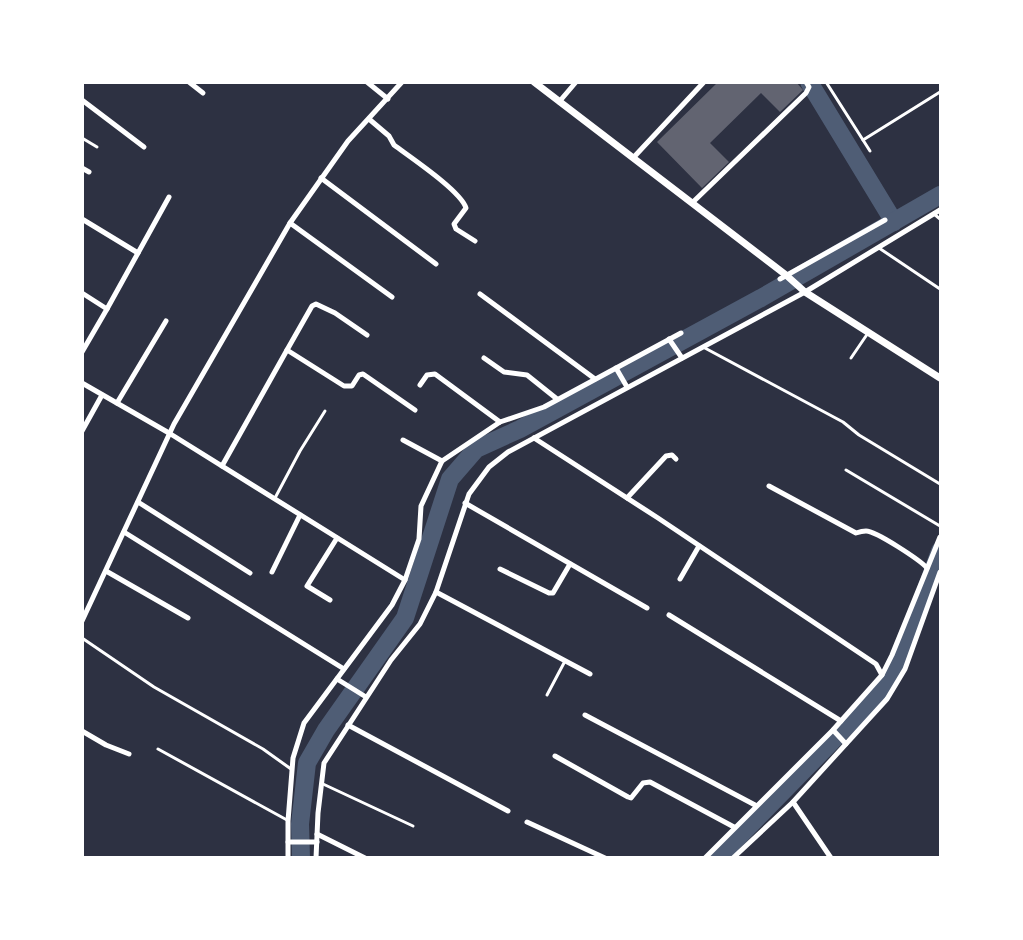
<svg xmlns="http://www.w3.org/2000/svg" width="1023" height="940" font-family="Bitter,serif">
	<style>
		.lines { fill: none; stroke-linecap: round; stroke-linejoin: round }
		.river { stroke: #4f5d75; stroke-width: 18 }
		.building { fill: #626471 }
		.service { stroke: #fff; stroke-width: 3 }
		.minor { stroke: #fff; stroke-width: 5 }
		.tertiary { stroke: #fff; stroke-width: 7 }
	</style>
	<rect width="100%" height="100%" fill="#2d3142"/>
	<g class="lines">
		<!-- river -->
		<g class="river">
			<path d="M809,82L894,222"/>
			<path d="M301,858L300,824L307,763L326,730L405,618L450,479L476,449L520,429L761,298L940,195"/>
			<path d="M718,858L882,690L902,656L940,551"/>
		</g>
	</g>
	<!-- building -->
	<path class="building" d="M718,82H796L803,90L780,112L761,93L710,143L729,162L702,188L657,142Z"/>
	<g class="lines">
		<!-- service -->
		<g class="service">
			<path d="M826,82L870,151"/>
			<path d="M82,138L97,147"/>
			<path d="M863,140L940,92"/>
			<path d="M934,214L940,219"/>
			<path d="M879,248L940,289"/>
			<path d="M703,347L843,422L859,435L940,484"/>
			<path d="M851,358L868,333"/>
			<path d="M846,470L940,526"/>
			<path d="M275,498L300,451L325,411"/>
			<path d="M82,638L154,687L263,749L291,769"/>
			<path d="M547,695L565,661"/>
			<path d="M158,749L287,820"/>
			<path d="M323,784L413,826"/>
		</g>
		<!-- minor -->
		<g class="minor">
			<path d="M189,82L203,93"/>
			<path d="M367,82L388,99"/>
			<path d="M82,100L144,147"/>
			<path d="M559,102L576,82"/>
			<path d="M369,119L389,136L394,145C410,157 461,191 466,208L454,224L456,229L475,241"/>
			<path d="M633,158L704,82"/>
			<path d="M82,168L89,172"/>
			<path d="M321,178L436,264"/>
			<path d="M692,203L806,93L809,87L806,82"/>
			<path d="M82,219L138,253"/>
			<path d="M290,223L392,297"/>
			<path d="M780,279L885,220"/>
			<path d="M82,293L107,309L169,197"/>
			<path d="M480,294L595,379"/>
			<path d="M669,339L682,358"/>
			<path d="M287,350L312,306L316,304L335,313L367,335"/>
			<path d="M82,352L107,309"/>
			<path d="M484,358L504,372L527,375L557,399"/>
			<path d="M616,368L627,387"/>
			<path d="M82,383L169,433L405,580"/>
			<path d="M420,385L427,375L435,374L500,422"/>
			<path d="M117,403L166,321"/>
			<path d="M82,431L102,395"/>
			<path d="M534,438L658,518L876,664L882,675L833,730L705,858"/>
			<path d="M403,440L442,461"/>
			<path d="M222,466L287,350L344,386H352L359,375L363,374L415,410"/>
			<path d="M769,486L856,533C859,532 862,531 866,531C876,531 920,560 927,568"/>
			<path d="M627,498L666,456L672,455L676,459"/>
			<path d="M138,502L250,573"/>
			<path d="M465,503L647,608"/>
			<path d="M124,532L344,669"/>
			<path d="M500,569L549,593H553L570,564"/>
			<path d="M106,571L188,618"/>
			<path d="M272,572L300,515"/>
			<path d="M680,579L699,546"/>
			<path d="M436,592L590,674"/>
			<path d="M330,600L307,586L337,538"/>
			<path d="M669,615L841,721"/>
			<path d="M82,621L174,424L290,223L348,141L402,82"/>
			<path d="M882,675L892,655L940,537"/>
			<path d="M337,679L366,697"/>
			<path d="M585,715L755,805"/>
			<path d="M348,725L508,811"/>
			<path d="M833,730L846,744"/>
			<path d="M82,731L106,745L129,754"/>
			<path d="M555,756L628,797L631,798L643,783L650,782L734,827"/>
			<path d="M793,802L831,858"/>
			<path d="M527,822L605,858"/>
			<path d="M317,834L365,858"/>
			<path d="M288,842H317"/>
			<path d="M288,858V821L293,758L304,723L392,605L405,580L419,539L421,506L442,461L500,422L544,407L681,333"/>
			<path d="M316,858L318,813L324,763L391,660L420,624L436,592L469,494L489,467L508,452L805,292L940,210"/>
			<path d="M733,858L793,802L887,699L905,669L940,572"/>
		</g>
		<!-- tertiary -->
		<path class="tertiary" d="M534,82L786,275L805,292L940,378"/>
	</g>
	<!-- border -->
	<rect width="1023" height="940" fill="none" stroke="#ffffff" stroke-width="168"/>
</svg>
